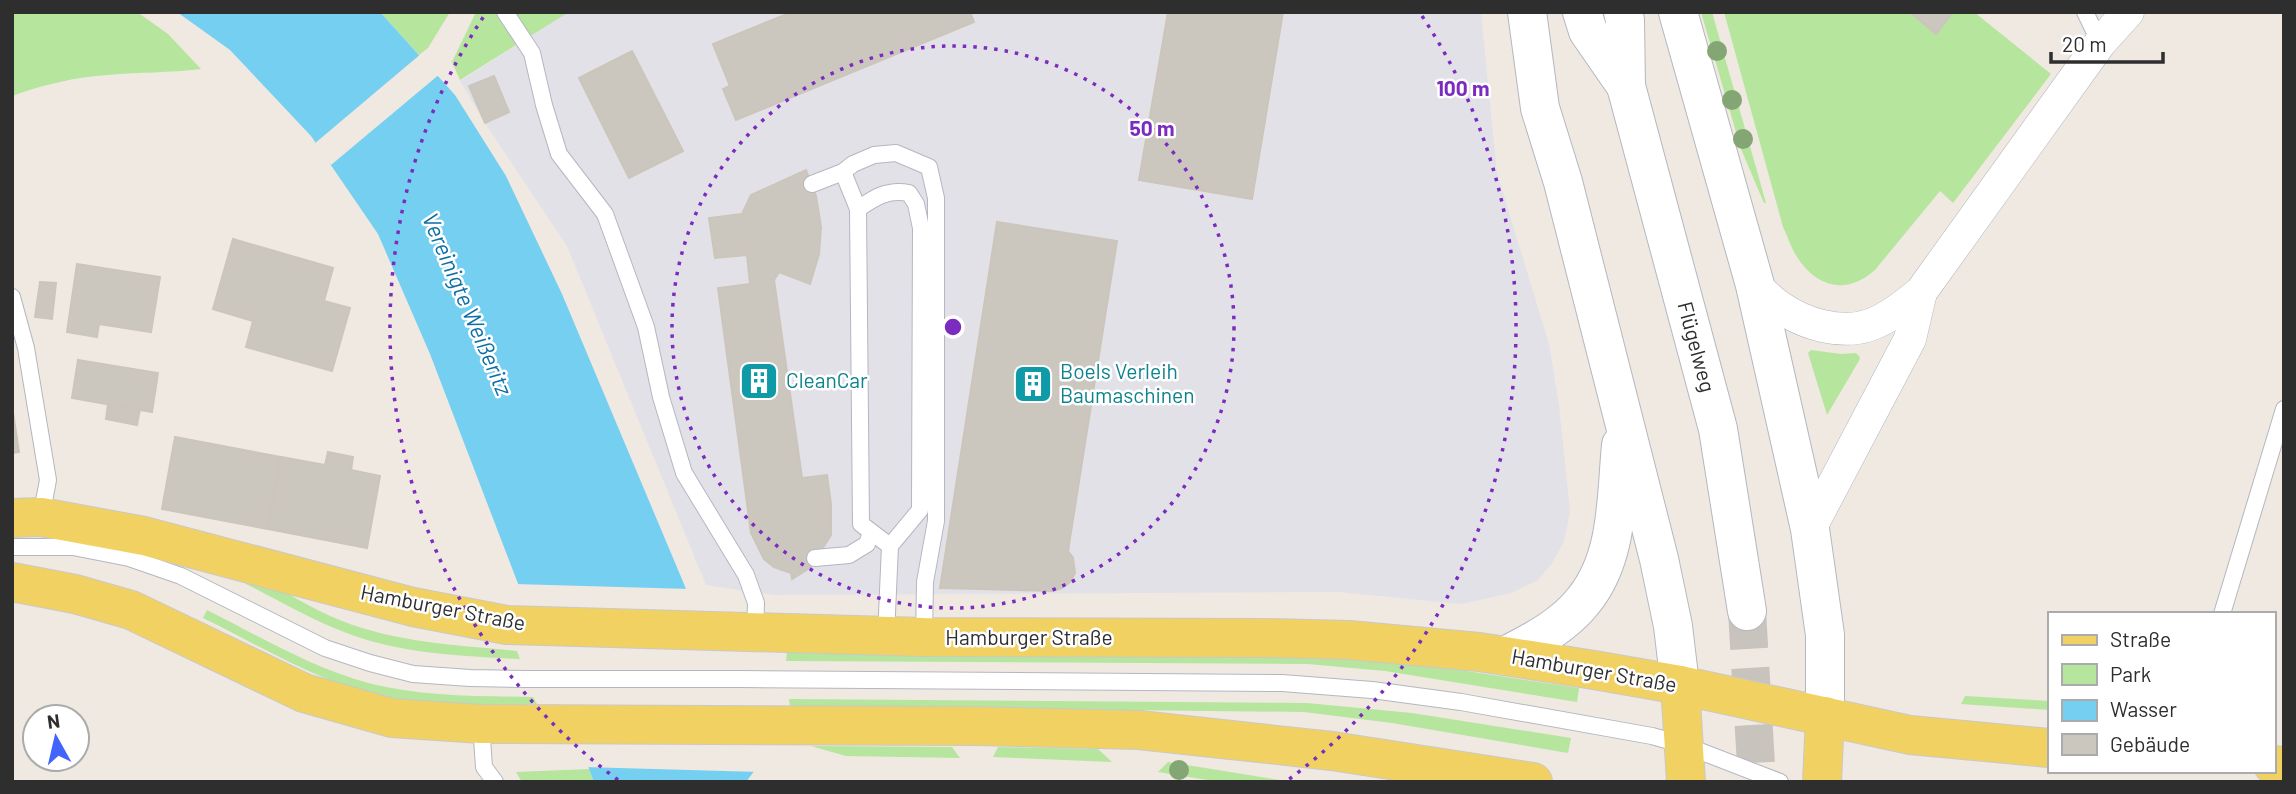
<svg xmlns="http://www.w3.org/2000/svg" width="2296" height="794" font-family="Barlow,sans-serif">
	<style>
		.industrial { fill: #e3e1e8 }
		.green { fill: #b6e59e }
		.water { fill: #75cff0 }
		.pier { fill: #efe9e1 }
		.building { fill: #cbc7bf; stroke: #cbc5ba; stroke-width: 2 }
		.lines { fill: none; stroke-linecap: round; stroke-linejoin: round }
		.secondary-tunnel { stroke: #c8c4bd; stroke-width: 38; stroke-dasharray: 38 19; stroke-linecap: butt }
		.service-casing { stroke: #b4b7c1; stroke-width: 18 }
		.minor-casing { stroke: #b4b7c1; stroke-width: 33 }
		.secondary-casing { stroke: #b4b7c1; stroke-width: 40 }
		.primary-casing { stroke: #c9c9c9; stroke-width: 40 }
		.service { stroke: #fff; stroke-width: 16 }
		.minor { stroke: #fff; stroke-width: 32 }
		.secondary { stroke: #fff; stroke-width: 38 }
		.primary { stroke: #f2d163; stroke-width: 38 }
		.tree { fill: #84a574 }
		.ring { fill: none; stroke: #7b2cbf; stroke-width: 3.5; stroke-dasharray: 3.5 7 }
		.labels { text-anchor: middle; stroke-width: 5; stroke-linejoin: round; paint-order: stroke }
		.street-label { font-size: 21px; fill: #2e2e2e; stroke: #fff }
		.culture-label { font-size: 21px; fill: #0d838f; stroke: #fff; text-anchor: start }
		.water-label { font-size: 23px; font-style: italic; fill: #0d6fa3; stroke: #fff }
		.centre { fill: #7b2cbf; stroke: #fff; stroke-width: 3.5 }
		.ring-label { font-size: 21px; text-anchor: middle; font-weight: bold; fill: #7b2cbf; stroke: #fff; stroke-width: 5; stroke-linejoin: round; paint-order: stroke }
	</style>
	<rect width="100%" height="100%" fill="#efe9e1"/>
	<!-- industrial -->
	<path class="industrial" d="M569,12H1481L1497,173L1549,344L1559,405L1570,512L1564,541L1553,562L1538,580L1511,593L1461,604L1339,592L773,595L706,585L567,246L485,123L460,81Z"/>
	<!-- green -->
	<g class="green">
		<path d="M12,12H137L168,34L201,69C170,73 140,72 108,75C76,77 42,85 12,96Z"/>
		<path d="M380,12H450L428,48L419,55Z"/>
		<path d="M476,12H569L460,80L452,62Z"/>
		<path d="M1701,12H1712L1766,203H1764L1741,149Z"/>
		<path d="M1724,12H1910L1936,34L1953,12H1974L2051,74L1953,203L1940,191L1875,270C1847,295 1817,288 1797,257C1791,248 1788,237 1783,227Z"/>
		<path d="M1811,350L1841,354L1856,353L1859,356L1860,359L1827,415L1808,353Z"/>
		<path d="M251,573C281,589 311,609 342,621C398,643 458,645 517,651L520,659C460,656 400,654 344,632C310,619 278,600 246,584Z"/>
		<path d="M207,610C259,636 312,668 368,683C423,697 478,696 533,697L537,704C467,705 393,707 327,679C285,662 244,638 203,618Z"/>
		<path d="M787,652L1326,658L1414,663L1579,688L1577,702L1385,671L1308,664L786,661Z"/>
		<path d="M1965,696L2049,701V710L1961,704Z"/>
		<path d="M789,699L1307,703L1412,713L1571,738L1568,753L1392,723L1304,712L790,706Z"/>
		<path d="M811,746L952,747L960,758L846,756Z"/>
		<path d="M998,747L1098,749L1112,762L993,757Z"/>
		<path d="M1168,762L1292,782H1220L1158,772Z"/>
		<path d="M589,769L594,782H522L516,772Z"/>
	</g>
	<!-- water -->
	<path class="water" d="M177,12H380L455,95L506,176L562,294L684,584L755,770L746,782H594L430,354L378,234L311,136L230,50Z"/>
	<!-- pier -->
	<g class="pier">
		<path d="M422,53L441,73L331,165L314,144Z"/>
		<path d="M514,584L690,589L759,772L584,767Z"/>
	</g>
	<!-- building -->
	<g class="building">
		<path d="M792,12H970L974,22L736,120L723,89L730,86L713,44Z"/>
		<path d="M1168,12H1283L1252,199L1139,180Z"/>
		<path d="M1910,12H1953L1936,34Z"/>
		<path d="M632,51L683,151L629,178L579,78Z"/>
		<path d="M494,76L509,112L485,123L469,86Z"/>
		<path d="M806,170L816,196L821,227L819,254L810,284L779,272L774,280L802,478L827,475L831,504V535L811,567L792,579L791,573L774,567L764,559L751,533L718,288L750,284L747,255L715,258L709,218L742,214L751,195Z"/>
		<path d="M997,222L1117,241L1068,551L1073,558L1075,573L1070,582L1062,588L1052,591L940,588Z"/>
		<path d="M233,239L333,268L324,301L350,308L332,371L246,347L253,321L213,309Z"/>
		<path d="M77,264L160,277L151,332L99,324L97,337L67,332Z"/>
		<path d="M40,282L56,283L52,319L35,317Z"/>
		<path d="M78,360L158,373L152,412L72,398Z"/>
		<path d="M108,404L140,409L137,425L106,419Z"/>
		<path d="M12,406L19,452L12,453Z"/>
		<path d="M175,437L281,457L268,529L162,509Z"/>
		<path d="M328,452L353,457L351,470L380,476L367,548L268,529L281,457L325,465Z"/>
	</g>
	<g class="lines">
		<!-- secondary-tunnel -->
		<path class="secondary-tunnel" d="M1747,611L1757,782"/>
		<!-- service casing -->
		<g class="service-casing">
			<g id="service">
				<path d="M505,12L532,53L544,105L559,154L605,214L646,327L661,397L684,473L746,575L756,603L755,631"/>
				<path d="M2085,12L2100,43"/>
				<path d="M843,172L858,209L861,524L890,546"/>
				<path d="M812,184L843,172L853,164L874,155L896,153L929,167L936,198V521L925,582L924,637"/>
				<path d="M858,209C875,197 888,189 909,193L916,204L921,228L920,510L890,546L886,636"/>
				<path d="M12,297L26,348L48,480L41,517"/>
				<path d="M12,547H73L129,558L181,576L325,648L370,663L413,674L470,678L527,679H742L1282,683L1372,690L1461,702L1652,736L1684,745L1780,782"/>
				<path d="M815,558L849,555L867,544L871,532"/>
				<path d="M2222,614L2284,409"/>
				<path d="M481,724L484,767L495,782"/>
			</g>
		</g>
		<!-- minor casing -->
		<g class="minor-casing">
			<g id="minor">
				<path d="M1755,285C1763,293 1771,301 1780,307C1804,324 1841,335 1870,325C1889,318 1905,305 1921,292L2100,43L2128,12"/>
				<path d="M1810,529L1910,339L1921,292"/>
			</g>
		</g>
		<!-- secondary casing -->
		<g class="secondary-casing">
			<g id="secondary">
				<path d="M1527,12L1540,108L1563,182L1659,559L1673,626L1680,685"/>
				<path d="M1582,12L1588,31L1626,86"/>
				<path d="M1623,12L1625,20L1626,86L1718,429L1747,611"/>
				<path d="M1678,12L1755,285L1810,529L1825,635V716"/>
				<path d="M1505,656C1533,642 1565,625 1584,600C1619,557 1616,496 1621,445"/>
			</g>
		</g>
		<!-- primary casing -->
		<g class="primary-casing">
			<g id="primary">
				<path d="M12,518L41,517L144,536L413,607L507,625L924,637L1266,638L1349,640L1479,652L1594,670L1680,685L1910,735L2049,748"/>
				<path d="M12,582L75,594L131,610L304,693L392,718L481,724L975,726L1139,730L1332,751L1533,782"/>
				<path d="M1680,685L1686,782"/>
				<path d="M2273,765L2284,766"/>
				<path d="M1822,782L1825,716"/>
			</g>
		</g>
		<!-- service -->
		<use href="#service" class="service"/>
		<!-- minor -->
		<use href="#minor" class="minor"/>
		<!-- secondary -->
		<use href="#secondary" class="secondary"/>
		<!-- primary -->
		<use href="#primary" class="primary"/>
	</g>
	<!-- trees -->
	<g class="tree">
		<circle cx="1717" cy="51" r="10"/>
		<circle cx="1732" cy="100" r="10"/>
		<circle cx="1743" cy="139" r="10"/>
		<circle cx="1179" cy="770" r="10"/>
	</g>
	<!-- distance rings -->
	<g class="ring">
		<circle cx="953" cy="327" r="281"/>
		<path d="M618 780A563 563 0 0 1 484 16M1422 16A563 563 0 0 1 1288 780"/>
	</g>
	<!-- icons -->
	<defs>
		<g id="building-square" transform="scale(2.0125)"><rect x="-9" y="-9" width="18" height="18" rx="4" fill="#0f9aa8" stroke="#fff"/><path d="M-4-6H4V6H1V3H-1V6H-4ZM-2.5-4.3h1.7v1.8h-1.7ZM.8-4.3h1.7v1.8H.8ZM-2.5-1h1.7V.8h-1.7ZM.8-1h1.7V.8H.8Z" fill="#fff"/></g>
	</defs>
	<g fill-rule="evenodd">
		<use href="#building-square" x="759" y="381"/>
		<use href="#building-square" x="1033" y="384"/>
	</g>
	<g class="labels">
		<!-- street labels -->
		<g class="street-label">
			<text transform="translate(1696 347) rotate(75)" y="7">Flügelweg</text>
			<text transform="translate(443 608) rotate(11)" y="7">Hamburger Straße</text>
			<text x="1029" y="645">Hamburger Straße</text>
			<text transform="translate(1594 671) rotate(10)" y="7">Hamburger Straße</text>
		</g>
		<!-- culture labels -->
		<g class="culture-label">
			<text x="1060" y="379">Boels Verleih<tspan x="1060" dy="24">Baumaschinen</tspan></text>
			<text x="786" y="388">CleanCar</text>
		</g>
		<!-- water labels -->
		<g class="water-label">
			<text transform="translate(467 304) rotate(67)" y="8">Vereinigte Weißeritz</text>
		</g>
	</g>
	<circle cx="953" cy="327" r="10" class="centre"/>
	<g class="ring-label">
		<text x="1463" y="96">100 m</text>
		<text x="1152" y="136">50 m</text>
	</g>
	<!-- border -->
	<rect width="2296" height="794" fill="none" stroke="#2e2e2e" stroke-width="28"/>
	<!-- legend -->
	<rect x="2048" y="612" width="228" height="161" fill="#ffffff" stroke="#ababab" stroke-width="2"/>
	<rect x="2062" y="635" width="35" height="10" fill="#f2d163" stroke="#ababab" stroke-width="2"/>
	<text x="2110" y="647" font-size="21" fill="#2e2e2e">Straße</text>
	<rect x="2062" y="664" width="35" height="21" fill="#b6e59e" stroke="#ababab" stroke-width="2"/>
	<text x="2110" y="682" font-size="21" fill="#2e2e2e">Park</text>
	<rect x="2062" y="700" width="35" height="21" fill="#75cff0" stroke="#ababab" stroke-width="2"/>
	<text x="2110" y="717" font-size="21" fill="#2e2e2e">Wasser</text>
	<rect x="2062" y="734" width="35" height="21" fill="#cbc7bf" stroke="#ababab" stroke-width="2"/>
	<text x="2110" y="752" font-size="21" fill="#2e2e2e">Gebäude</text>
	<!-- north arrow -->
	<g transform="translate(56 738) rotate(352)"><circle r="33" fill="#ffffff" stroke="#ababab" stroke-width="2"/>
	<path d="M0-5L12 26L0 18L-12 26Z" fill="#4264fb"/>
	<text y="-10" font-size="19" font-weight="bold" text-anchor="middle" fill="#2e2e2e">N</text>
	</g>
	<!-- scale -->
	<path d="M2051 52v10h112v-10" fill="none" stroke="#2e2e2e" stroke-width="3.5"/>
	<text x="2062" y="52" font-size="21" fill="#2e2e2e" stroke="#ffffff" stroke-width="5" paint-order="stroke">20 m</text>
</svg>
